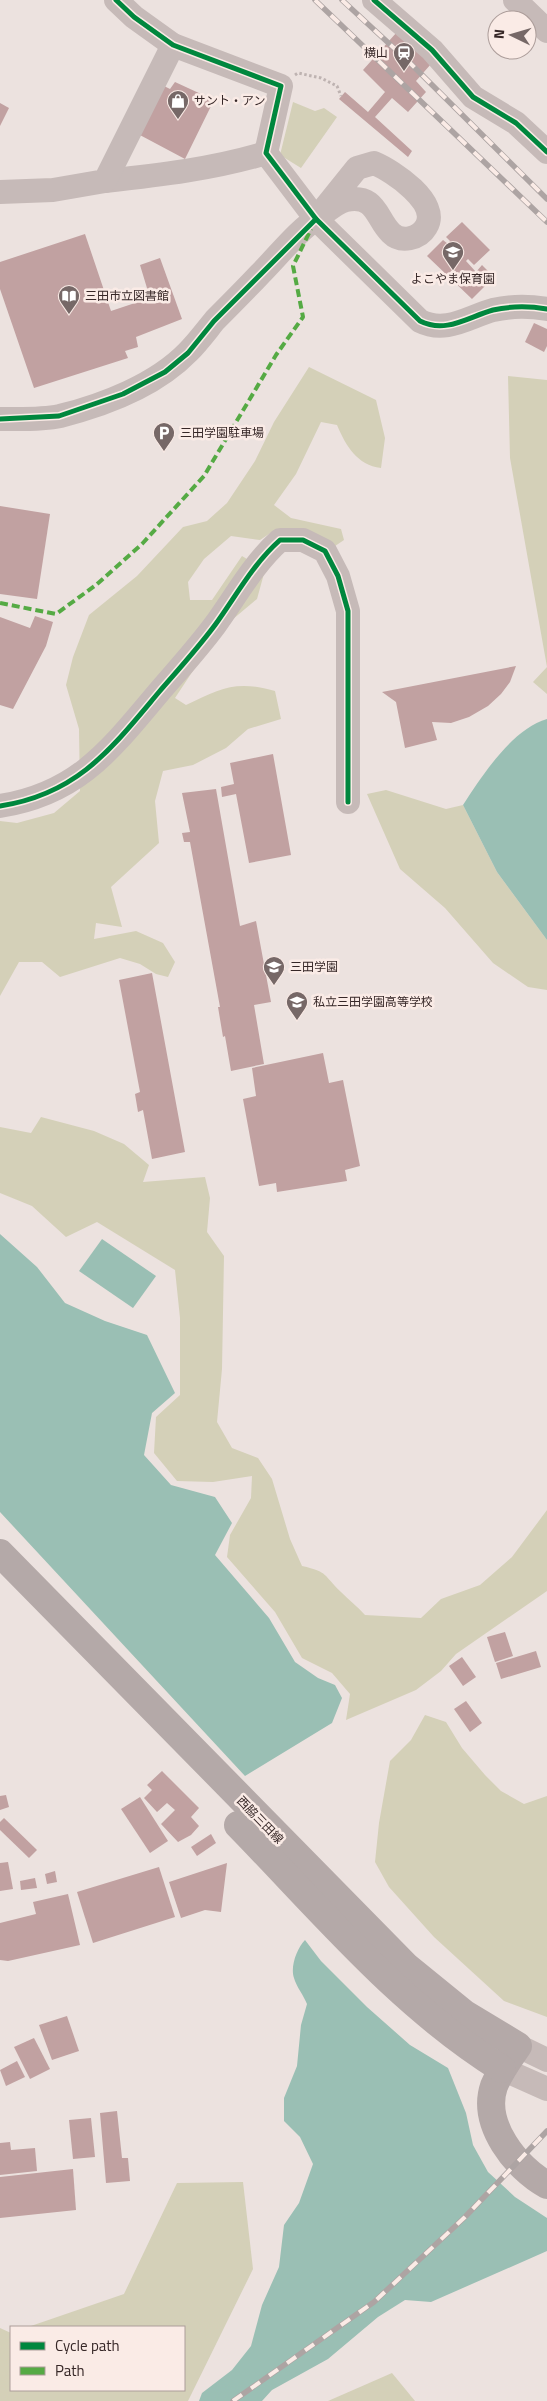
<svg xmlns="http://www.w3.org/2000/svg" width="547" height="2401" font-family="'Titillium Web','Noto Sans JP',sans-serif">
	<style>
		.green { fill: #d4d0b8 }
		.water { fill: #9abfb4 }
		.building { fill: #c1a1a1 }
		.lines { fill: none; stroke-linecap: round; stroke-linejoin: round }
		.path { stroke: #beb3b1; stroke-width: 3; stroke-dasharray: 2.5 2.5; stroke-linecap: butt }
		.minor { stroke: #c6bab8; stroke-width: 24 }
		.major { stroke: #b4a9a8; stroke-width: 28 }
		.rail-casing { stroke: #ada4a3; stroke-width: 5.5 }
		.rail { stroke: #faebe6; stroke-width: 4; stroke-dasharray: 11; stroke-linecap: butt }
		.quiet { stroke: #5a4; stroke-width: 4; stroke-dasharray: 8 4; stroke-linecap: butt }
		.cycleway-casing { stroke: #faebe6; stroke-width: 8 }
		.cycleway { stroke: #00873e; stroke-width: 5 }
		.labels { text-anchor: middle; stroke-width: 5; stroke-linejoin: round; paint-order: stroke }
		.poi-label { font-size: 12px; fill: #362727; stroke: #faebe6; text-anchor: start }
		.street-label { font-size: 12px; fill: #362727; stroke: #faebe6 }
	</style>
	<rect width="100%" height="100%" fill="#ece2df"/>
	<!-- green -->
	<g class="green">
		<path d="M293,102L315,111L324,108L337,117L301,168L280,155Z"/>
		<path d="M309,367L376,400L385,438L381,468C357,465 346,446 337,425L321,422L296,474L274,505L291,518L341,529L344,540L335,546L272,532L260,540L231,536L204,559L188,582L190,600H212L242,556L265,570L257,599L220,630L175,698L186,705C221,688 236,680 275,691L281,719L248,729L226,748L193,765L163,771L155,801L159,843L111,887L122,927L96,923L94,939L136,931L163,943L175,962L168,977L156,974L140,964L120,958L60,977L42,962H19L0,996V821L17,823L54,813L80,791L79,729L66,685L73,657L89,615L137,576L183,527L207,521L227,503L255,461L274,422Z"/>
		<path d="M508,376L547,380V694L533,682L547,667L510,458Z"/>
		<path d="M386,790L446,809L463,805L497,872L547,940V990L528,987L493,963L445,908L400,869L367,794Z"/>
		<path d="M41,1117L94,1131L124,1144L149,1165L143,1182L205,1177L210,1198L207,1232L224,1256L222,1369L217,1422L232,1448L258,1458L272,1479L290,1539L302,1566C329,1572 323,1575 341,1592C349,1600 357,1606 365,1615L421,1618L441,1599L480,1585L512,1557L547,1510V1591L456,1654L441,1671L416,1690L346,1720L350,1694L332,1673L302,1658L275,1612L227,1557L230,1535L251,1498L252,1476L213,1482L177,1481L154,1453L156,1417L180,1395V1318L175,1270L97,1222L66,1237L32,1206L0,1193V1127L31,1133Z"/>
		<path d="M425,1715L446,1722L462,1748L485,1775L501,1791L524,1804L547,1796V2017L504,2001L434,1937L389,1887L375,1862L379,1823L390,1761L411,1740Z"/>
		<path d="M243,2182L253,2269L188,2401H0V2328L11,2333V2390H184V2327H28L124,2294L177,2183Z"/>
		<path d="M392,2373L415,2401H328Z"/>
	</g>
	<!-- water -->
	<g class="water">
		<path d="M547,719V940L497,872L463,805C482,776 512,729 547,719Z"/>
		<path d="M0,1234L37,1267L65,1303L105,1321L147,1335L175,1393L152,1413L144,1455L171,1485L215,1497L232,1523L215,1555L269,1618L295,1662L318,1678L335,1685L342,1698L332,1723L245,1776L0,1512Z"/>
		<path d="M102,1239L156,1276L133,1308L79,1271Z"/>
		<path d="M305,1940L321,1961L367,2007L410,2045L448,2068L466,2113L473,2145L488,2172L515,2197L547,2218V2251L431,2302L405,2300L378,2317L328,2359L272,2390L262,2401H199L202,2393L232,2370L251,2346L262,2305L279,2267L284,2225L299,2203L313,2164L300,2137L284,2121V2098L297,2066L301,2025L307,2004C304,1996 296,1986 294,1978C290,1967 297,1948 305,1940Z"/>
	</g>
	<!-- building -->
	<g class="building">
		<path d="M397,32L431,64L416,81L426,92L408,112L392,98L375,117L412,151L408,157L339,99L345,92L368,112L385,92L363,70Z"/>
		<path d="M175,82L214,100L185,159L138,134L162,85L170,89Z"/>
		<path d="M0,103L9,108L0,126Z"/>
		<path d="M462,222L490,250L474,265L468,259L466,261L476,272L482,265L494,277L472,299L427,256L443,240L448,244L450,241L446,237Z"/>
		<path d="M85,234L111,311L150,298L140,265L160,258L182,319L136,337L138,347L125,351L128,358L34,388L0,289V262Z"/>
		<path d="M534,323L547,329V346L544,352L525,342Z"/>
		<path d="M0,506L50,514L37,599L0,594Z"/>
		<path d="M35,616L53,622L46,646L13,709L0,705V617L30,628Z"/>
		<path d="M516,666L510,682L501,694L488,706L469,717L451,723L432,722L437,740L405,748L396,702L382,692Z"/>
		<path d="M273,754L291,855L249,863L236,794L222,797L221,787L234,784L230,763Z"/>
		<path d="M216,789L240,926L256,921L271,1002L254,1005L264,1064L231,1071L225,1036L223,1037L218,1007H220L190,842H184L182,833L190,832L182,793Z"/>
		<path d="M152,973L185,1152L152,1159L143,1110L138,1112L135,1094L140,1092L119,980Z"/>
		<path d="M323,1053L329,1083L343,1080L360,1166L345,1170L347,1181L277,1192L276,1183L259,1186L243,1099L256,1096L252,1068Z"/>
		<path d="M505,1632L513,1656L495,1662L487,1637Z"/>
		<path d="M536,1651L541,1667L501,1679L496,1663Z"/>
		<path d="M462,1657L476,1677L463,1686L449,1666Z"/>
		<path d="M466,1701L482,1723L470,1732L454,1709Z"/>
		<path d="M162,1771L199,1808L191,1817L199,1826L191,1835L178,1842L161,1824L175,1810L167,1803L157,1812L144,1798L152,1790L147,1785Z"/>
		<path d="M6,1795L9,1807L0,1810V1796Z"/>
		<path d="M140,1797L168,1841L150,1853L121,1809Z"/>
		<path d="M4,1818L37,1850L29,1858L0,1830V1822Z"/>
		<path d="M211,1834L216,1843L197,1856L191,1847Z"/>
		<path d="M8,1862L13,1889L0,1891V1863Z"/>
		<path d="M227,1863L221,1912L205,1910L181,1918L169,1882Z"/>
		<path d="M159,1867L175,1917L93,1943L77,1892Z"/>
		<path d="M55,1871L57,1882L47,1884L45,1874Z"/>
		<path d="M35,1878L37,1888L21,1890L20,1881Z"/>
		<path d="M68,1894L80,1945L8,1961L0,1960V1923L36,1914L33,1902Z"/>
		<path d="M67,2016L79,2051L52,2060L39,2025Z"/>
		<path d="M34,2038L50,2069L30,2079L14,2047Z"/>
		<path d="M17,2061L25,2077L6,2086L0,2070Z"/>
		<path d="M117,2111L122,2158H128L130,2181L106,2183L100,2113Z"/>
		<path d="M91,2118L95,2157L73,2159L69,2120Z"/>
		<path d="M10,2142L11,2150L35,2148L37,2171L0,2175V2143Z"/>
		<path d="M73,2169L76,2210L0,2218V2177Z"/>
	</g>
	<g class="lines">
		<!-- path -->
		<path class="path" d="M295,75L298,73L321,78L337,86L341,96"/>
		<!-- minor -->
		<g class="minor">
			<path d="M116,0L134,17L173,45L281,86L266,153L316,219L420,321C446,334 468,317 493,310C511,306 529,306 547,309"/>
			<path d="M374,0L432,50L473,97L516,123L547,152"/>
			<path d="M515,0L547,31"/>
			<path d="M105,181C160,175 213,169 266,153"/>
			<path d="M0,192L53,190L105,181L173,45"/>
			<path d="M0,419C19,419 42,420 60,416C104,405 156,385 188,352C198,342 206,331 215,320C230,305 245,290 260,274C279,255 297,231 320,216C327,211 337,202 346,200C377,194 376,219 391,233C401,243 419,239 426,227C441,203 393,171 374,163L357,168L316,219"/>
			<path d="M0,806C78,794 111,749 159,692C178,670 198,648 215,625C236,596 253,564 280,540H303L325,551L338,576L348,611V802"/>
			<path d="M518,2046L547,2060"/>
			<path d="M502,2069L547,2089"/>
		</g>
		<!-- major -->
		<g class="major">
			<path d="M0,1553L406,1966L465,2014L518,2046C509,2059 500,2071 494,2086C481,2124 516,2168 547,2185"/>
			<path d="M238,1825C322,1911 399,2005 502,2069"/>
		</g>
		<!-- rail casing -->
		<g class="rail-casing">
			<g id="rail">
				<path d="M315,0L547,222"/>
				<path d="M342,0L409,62L547,199"/>
				<path d="M233,2401L374,2302L465,2217L547,2131"/>
			</g>
		</g>
		<!-- rail -->
		<use href="#rail" class="rail"/>
		<!-- quiet -->
		<path class="quiet" d="M0,603L56,614L96,585L142,544L204,476L276,355L303,317L293,266L311,229"/>
		<!-- cycleway casing -->
		<g class="cycleway-casing">
			<g id="cycleway">
				<path d="M116,0L134,17L173,45L281,86L266,153L316,219L420,321C446,334 468,317 493,310C511,306 529,306 547,309"/>
				<path d="M374,0L432,50L473,97L516,123L547,152"/>
				<path d="M0,419L59,416L123,394L165,372L188,353L214,321L316,219"/>
				<path d="M0,806C78,794 111,749 159,692C178,670 198,648 215,625C236,596 253,564 280,540H303L325,551L338,576L348,611V802"/>
			</g>
		</g>
		<!-- cycleway -->
		<use href="#cycleway" class="cycleway"/>
	</g>
	<!-- icons -->
	<defs>
		<g id="station-pin" transform="scale(1.125)"><path d="M0 17L-7.5 6A9.5 9.5 0 1 1 7.5 6Z" fill="#766867" stroke="#faebe6"/><path d="M-3-6H3Q5-6 5-4V2Q5 4 3 4L4.5 6H3L1.5 4h-3L-3 6H-4.5L-3 4Q-5 4-5 2V-4Q-5-6-3-6ZM-3.5-4v3h7v-3ZM-3.5 1v1.5H-2V1ZM2 1v1.5H3.5V1Z" fill="#fff"/></g>
		<g id="shop-pin" transform="scale(1.125)"><path d="M0 17L-7.5 6A9.5 9.5 0 1 1 7.5 6Z" fill="#766867" stroke="#faebe6"/><path d="M-5-2.5h2.3a2.7 3.5 0 0 1 5.4 0H5L5.5 6h-11ZM-1.5-2.5h3a1.5 2.3 0 0 0-3 0Z" fill="#fff"/></g>
		<g id="school-pin" transform="scale(1.125)"><path d="M0 17L-7.5 6A9.5 9.5 0 1 1 7.5 6Z" fill="#766867" stroke="#faebe6"/><path d="M0-5L7-2L0 1L-7-2ZM-4 1L0 2.5L4 1V4Q0 6-4 4Z" fill="#fff"/></g>
		<g id="library-pin" transform="scale(1.125)"><path d="M0 17L-7.5 6A9.5 9.5 0 1 1 7.5 6Z" fill="#766867" stroke="#faebe6"/><path d="M-6-4Q-3-5.5-.7-3.5V5Q-3 3-6 4ZM6-4Q3-5.5 .7-3.5V5Q3 3 6 4Z" fill="#fff"/></g>
		<g id="parking-pin" transform="scale(1.125)"><path d="M0 17L-7.5 6A9.5 9.5 0 1 1 7.5 6Z" fill="#766867" stroke="#faebe6"/><path d="M-3.5-5.5H1a3.5 3.5 0 0 1 0 7H-1V5.5H-3.5ZM-1-3.4V-.6H.8a1.4 1.4 0 0 0 0-2.8Z" fill="#fff"/></g>
	</defs>
	<g fill-rule="evenodd">
		<use href="#station-pin" x="404" y="53"/>
		<use href="#shop-pin" x="178" y="101"/>
		<use href="#school-pin" x="453" y="252"/>
		<use href="#library-pin" x="69" y="296"/>
		<use href="#parking-pin" x="164" y="433"/>
		<use href="#school-pin" x="274" y="967"/>
		<use href="#school-pin" x="297" y="1002"/>
	</g>
	<g class="labels">
		<!-- poi labels -->
		<g class="poi-label">
			<text x="388" y="57" text-anchor="end">横山</text>
			<text x="194" y="105">サント・アン</text>
			<text x="453" y="283" text-anchor="middle">よこやま保育園</text>
			<text x="85" y="300">三田市立図書館</text>
			<text x="180" y="437">三田学園駐車場</text>
			<text x="290" y="971">三田学園</text>
			<text x="313" y="1006">私立三田学園高等学校</text>
		</g>
		<!-- street labels -->
		<g class="street-label">
			<text transform="translate(260 1820) rotate(46)" y="4">西脇三田線</text>
		</g>
	</g>
	<!-- legend -->
	<rect x="10" y="2326" width="175" height="65" fill="#faebe6" stroke="#ac9d9a"/>
	<rect x="20" y="2342" width="25" height="8" fill="#00873e" stroke="#ac9d9a"/>
	<text x="55" y="2351" font-size="15" fill="#362727">Cycle path</text>
	<rect x="20" y="2367" width="25" height="8" fill="#55aa44" stroke="#ac9d9a"/>
	<text x="55" y="2376" font-size="15" fill="#362727">Path</text>
	<!-- north arrow -->
	<g transform="translate(512 35) rotate(275)"><circle r="24" fill="#faebe6" stroke="#ac9d9a"/>
	<path d="M0-4L9 19L0 12L-9 19Z" fill="#766867"/>
	<text y="-8" font-size="14" font-weight="bold" text-anchor="middle" fill="#362727">N</text>
	</g>
</svg>
